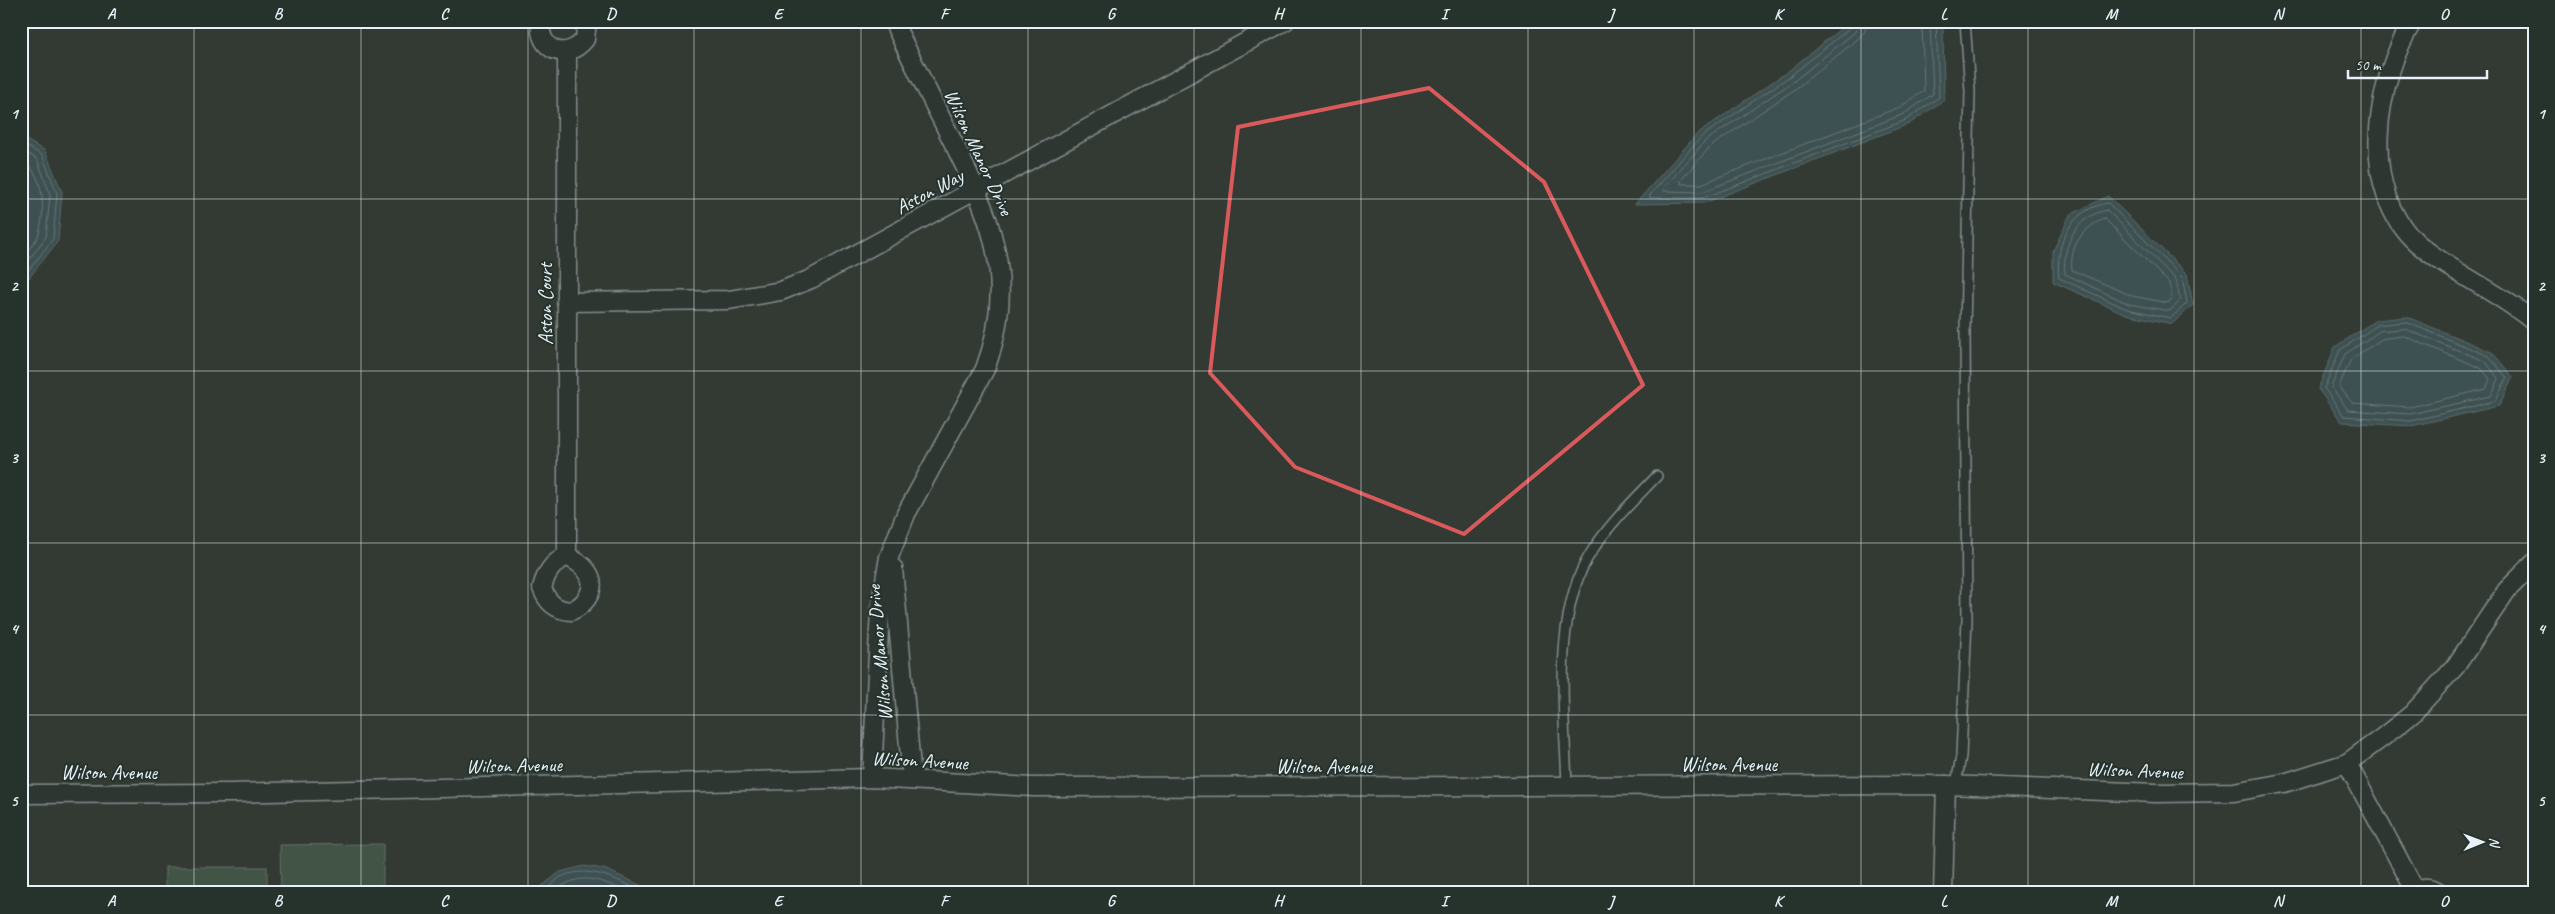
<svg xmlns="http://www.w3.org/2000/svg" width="2555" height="914" font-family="Caveat,sans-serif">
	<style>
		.green { fill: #57735a; stroke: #a0b2a9 }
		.water { fill: #4d6d74; stroke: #8ba2a9 }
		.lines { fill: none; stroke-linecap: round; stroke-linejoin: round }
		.shore { stroke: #aabcc3; stroke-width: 1 }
		.lane-casing { stroke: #e8f1f8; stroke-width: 12 }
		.street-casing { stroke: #e8f1f8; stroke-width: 21 }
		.lane { stroke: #26332d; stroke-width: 9 }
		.street { stroke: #26332d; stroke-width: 18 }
		.marked { fill: none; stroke: #da5a5c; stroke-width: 4; stroke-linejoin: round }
		.grid { fill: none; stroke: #e8f1f8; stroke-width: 1; stroke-opacity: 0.55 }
		.labels { text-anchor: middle; stroke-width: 4; stroke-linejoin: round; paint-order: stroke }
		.street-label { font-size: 20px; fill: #e8f1f8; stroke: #26332d }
		.neatline { fill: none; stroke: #e8f1f8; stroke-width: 2 }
		.grid-label { font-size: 16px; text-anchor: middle; font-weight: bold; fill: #e8f1f8 }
	</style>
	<rect width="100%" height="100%" fill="#333b34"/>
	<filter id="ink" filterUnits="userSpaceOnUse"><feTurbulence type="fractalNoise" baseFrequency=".02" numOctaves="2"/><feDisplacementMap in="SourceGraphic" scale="10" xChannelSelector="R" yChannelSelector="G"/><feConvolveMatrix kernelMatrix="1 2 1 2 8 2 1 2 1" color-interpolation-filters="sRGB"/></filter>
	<g filter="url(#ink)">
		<!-- green -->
		<g class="green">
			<path d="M383,844V893H281L280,845Z"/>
			<rect x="165" y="867" width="102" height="26"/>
		</g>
		<!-- water -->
		<g class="water">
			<path d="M1850,21H1940L1943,25L1944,100L1909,124L1704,203L1635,204L1698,133L1787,72Z"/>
			<path d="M21,137L45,151L62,192L58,241L21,288Z"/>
			<path d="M2108,196L2187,274L2193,305L2172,324L2126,314L2053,282V251L2070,215Z"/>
			<path d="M2407,317L2492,352L2513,377L2499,406L2411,426L2342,422L2318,389L2335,347L2376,320Z"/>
			<path d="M584,866L604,869L658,893H533L560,872Z"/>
		</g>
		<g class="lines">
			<!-- shore -->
			<g class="shore">
				<path d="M1853,21L1851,27L1790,76L1701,137L1650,195V198H1703L1906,120L1939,97L1936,21"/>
				<path d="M1859,21L1855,32L1794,81L1705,141L1664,188V191L1702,192L1904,114L1933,94L1930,21"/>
				<path d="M1867,21L1865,31L1859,38L1798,87L1710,147L1681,180V184H1701L1900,107L1924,91L1922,21"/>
				<path d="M21,143L42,155L57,193L53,239L21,280"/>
				<path d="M21,150L37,159L50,194L46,237L21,270"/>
				<path d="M21,159C44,172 46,209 39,233C37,241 27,251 21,258"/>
				<path d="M2108,203L2182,277L2187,303L2171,318L2127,309L2059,278C2055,243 2070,209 2108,203Z"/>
				<path d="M2107,210L2176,280L2180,301L2170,311L2129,304L2065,274C2062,245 2076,216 2107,210Z"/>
				<path d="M2105,219L2169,283L2172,298L2168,303L2132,296L2072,270C2069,247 2083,226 2105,219Z"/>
				<path d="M2406,322L2489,356L2507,378L2495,401L2411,421L2344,416L2324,388L2340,350L2378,325Z"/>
				<path d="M2405,329L2485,361L2499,379L2491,396L2410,414L2348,410L2331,387L2345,354L2380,331Z"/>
				<path d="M2404,336L2481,368L2490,379L2486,389L2410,407L2352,403L2339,386L2351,359L2382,339Z"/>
				<path d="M542,893C549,888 556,879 563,876C592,864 620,882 646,893"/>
				<path d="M552,893C581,869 599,880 630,893"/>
			</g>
			<!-- lane casing -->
			<g class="lane-casing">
				<g id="lane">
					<path d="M1956,785L1961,756L1967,620L1965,331L1970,91L1965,21"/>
					<path d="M1567,787C1565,715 1551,613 1592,551C1610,523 1634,500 1657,476"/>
				</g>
			</g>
			<!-- street casing -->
			<g class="street-casing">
				<g id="street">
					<path d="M541,21C537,51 567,62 585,39L587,21"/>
					<path d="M2413,21C2375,82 2358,191 2417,243C2453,274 2498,291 2534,322"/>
					<path d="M566,302L729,300L781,291L811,279L1285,21"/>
					<path d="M567,556V52"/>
					<path d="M567,556C573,560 581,563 586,570C599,586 587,604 571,611C555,610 547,602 542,588C546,573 552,563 567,556Z"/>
					<path d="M893,568L912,779"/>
					<path d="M2347,763L2415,890"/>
					<path d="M872,778L880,609L889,557L906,514L985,369C1019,278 990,215 949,134C930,96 911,59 893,21"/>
					<path d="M21,794L230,793L872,778L1033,787L1946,785L2156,793L2234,792L2284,783L2347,763L2383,737L2412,714L2455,667L2507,590L2534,563"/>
					<path d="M1943,893L1946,785"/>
					<path d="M2412,893C2421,886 2431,886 2440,893"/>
				</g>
			</g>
			<!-- lane -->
			<use href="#lane" class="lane"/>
			<!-- street -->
			<use href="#street" class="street"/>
		</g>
	</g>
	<!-- marked area -->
	<path d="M0 0H2555V914H0ZM1429,88L1544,182L1643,385L1464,534L1295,467L1210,373L1238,127Z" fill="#333b34" fill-opacity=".55" fill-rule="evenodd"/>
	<path class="marked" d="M1429,88L1544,182L1643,385L1464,534L1295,467L1210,373L1238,127Z"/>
	<!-- grid -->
	<path class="grid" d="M194,21V893M361,21V893M528,21V893M694,21V893M861,21V893M1028,21V893M1194,21V893M1361,21V893M1528,21V893M1694,21V893M1861,21V893M2028,21V893M2194,21V893M2361,21V893M21,199H2534M21,371H2534M21,543H2534M21,715H2534"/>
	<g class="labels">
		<!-- street labels -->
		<g class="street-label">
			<text transform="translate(979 152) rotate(65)" y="7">Wilson Manor Drive</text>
			<text transform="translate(929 191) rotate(-28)" y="7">Aston Way</text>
			<text transform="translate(545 304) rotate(-90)" y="7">Aston Court</text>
			<text transform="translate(879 653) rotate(-95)" y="7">Wilson Manor Drive</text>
			<text transform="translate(920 760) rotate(3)" y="7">Wilson Avenue</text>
			<text x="1729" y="771">Wilson Avenue</text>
			<text transform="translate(514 765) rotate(-1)" y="7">Wilson Avenue</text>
			<text x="1324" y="773">Wilson Avenue</text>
			<text transform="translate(2135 770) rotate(2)" y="7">Wilson Avenue</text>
			<text x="109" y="779">Wilson Avenue</text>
		</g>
	</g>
	<!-- margin -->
	<rect width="2555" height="914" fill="none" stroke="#26332d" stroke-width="55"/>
	<!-- north arrow -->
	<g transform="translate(2482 842) rotate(89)" stroke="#26332d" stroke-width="4" paint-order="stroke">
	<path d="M0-4L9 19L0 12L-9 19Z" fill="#e8f1f8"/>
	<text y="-8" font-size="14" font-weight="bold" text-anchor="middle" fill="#e8f1f8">N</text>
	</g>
	<!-- scale -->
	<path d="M2348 70v8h139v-8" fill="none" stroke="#e8f1f8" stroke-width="2.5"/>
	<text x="2355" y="70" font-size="15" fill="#e8f1f8" stroke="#26332d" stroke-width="4" paint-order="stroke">50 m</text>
	<rect x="28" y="28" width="2500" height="858" class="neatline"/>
	<g class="grid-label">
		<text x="111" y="19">A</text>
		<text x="278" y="19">B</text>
		<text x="444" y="19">C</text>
		<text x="611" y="19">D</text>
		<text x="778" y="19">E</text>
		<text x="944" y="19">F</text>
		<text x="1111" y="19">G</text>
		<text x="1278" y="19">H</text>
		<text x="1444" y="19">I</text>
		<text x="1611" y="19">J</text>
		<text x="1778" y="19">K</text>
		<text x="1944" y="19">L</text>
		<text x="2111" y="19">M</text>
		<text x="2278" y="19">N</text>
		<text x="2444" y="19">O</text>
		<text x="14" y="119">1</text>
		<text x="2541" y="119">1</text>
		<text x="14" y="291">2</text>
		<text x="2541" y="291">2</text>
		<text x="14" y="463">3</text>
		<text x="2541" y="463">3</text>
		<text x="14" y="634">4</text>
		<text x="2541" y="634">4</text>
		<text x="14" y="806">5</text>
		<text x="2541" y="806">5</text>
		<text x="111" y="906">A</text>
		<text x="278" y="906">B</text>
		<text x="444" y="906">C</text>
		<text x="611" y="906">D</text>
		<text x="778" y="906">E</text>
		<text x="944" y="906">F</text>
		<text x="1111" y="906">G</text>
		<text x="1278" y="906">H</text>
		<text x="1444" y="906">I</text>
		<text x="1611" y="906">J</text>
		<text x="1778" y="906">K</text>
		<text x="1944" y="906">L</text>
		<text x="2111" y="906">M</text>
		<text x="2278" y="906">N</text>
		<text x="2444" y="906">O</text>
	</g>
</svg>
